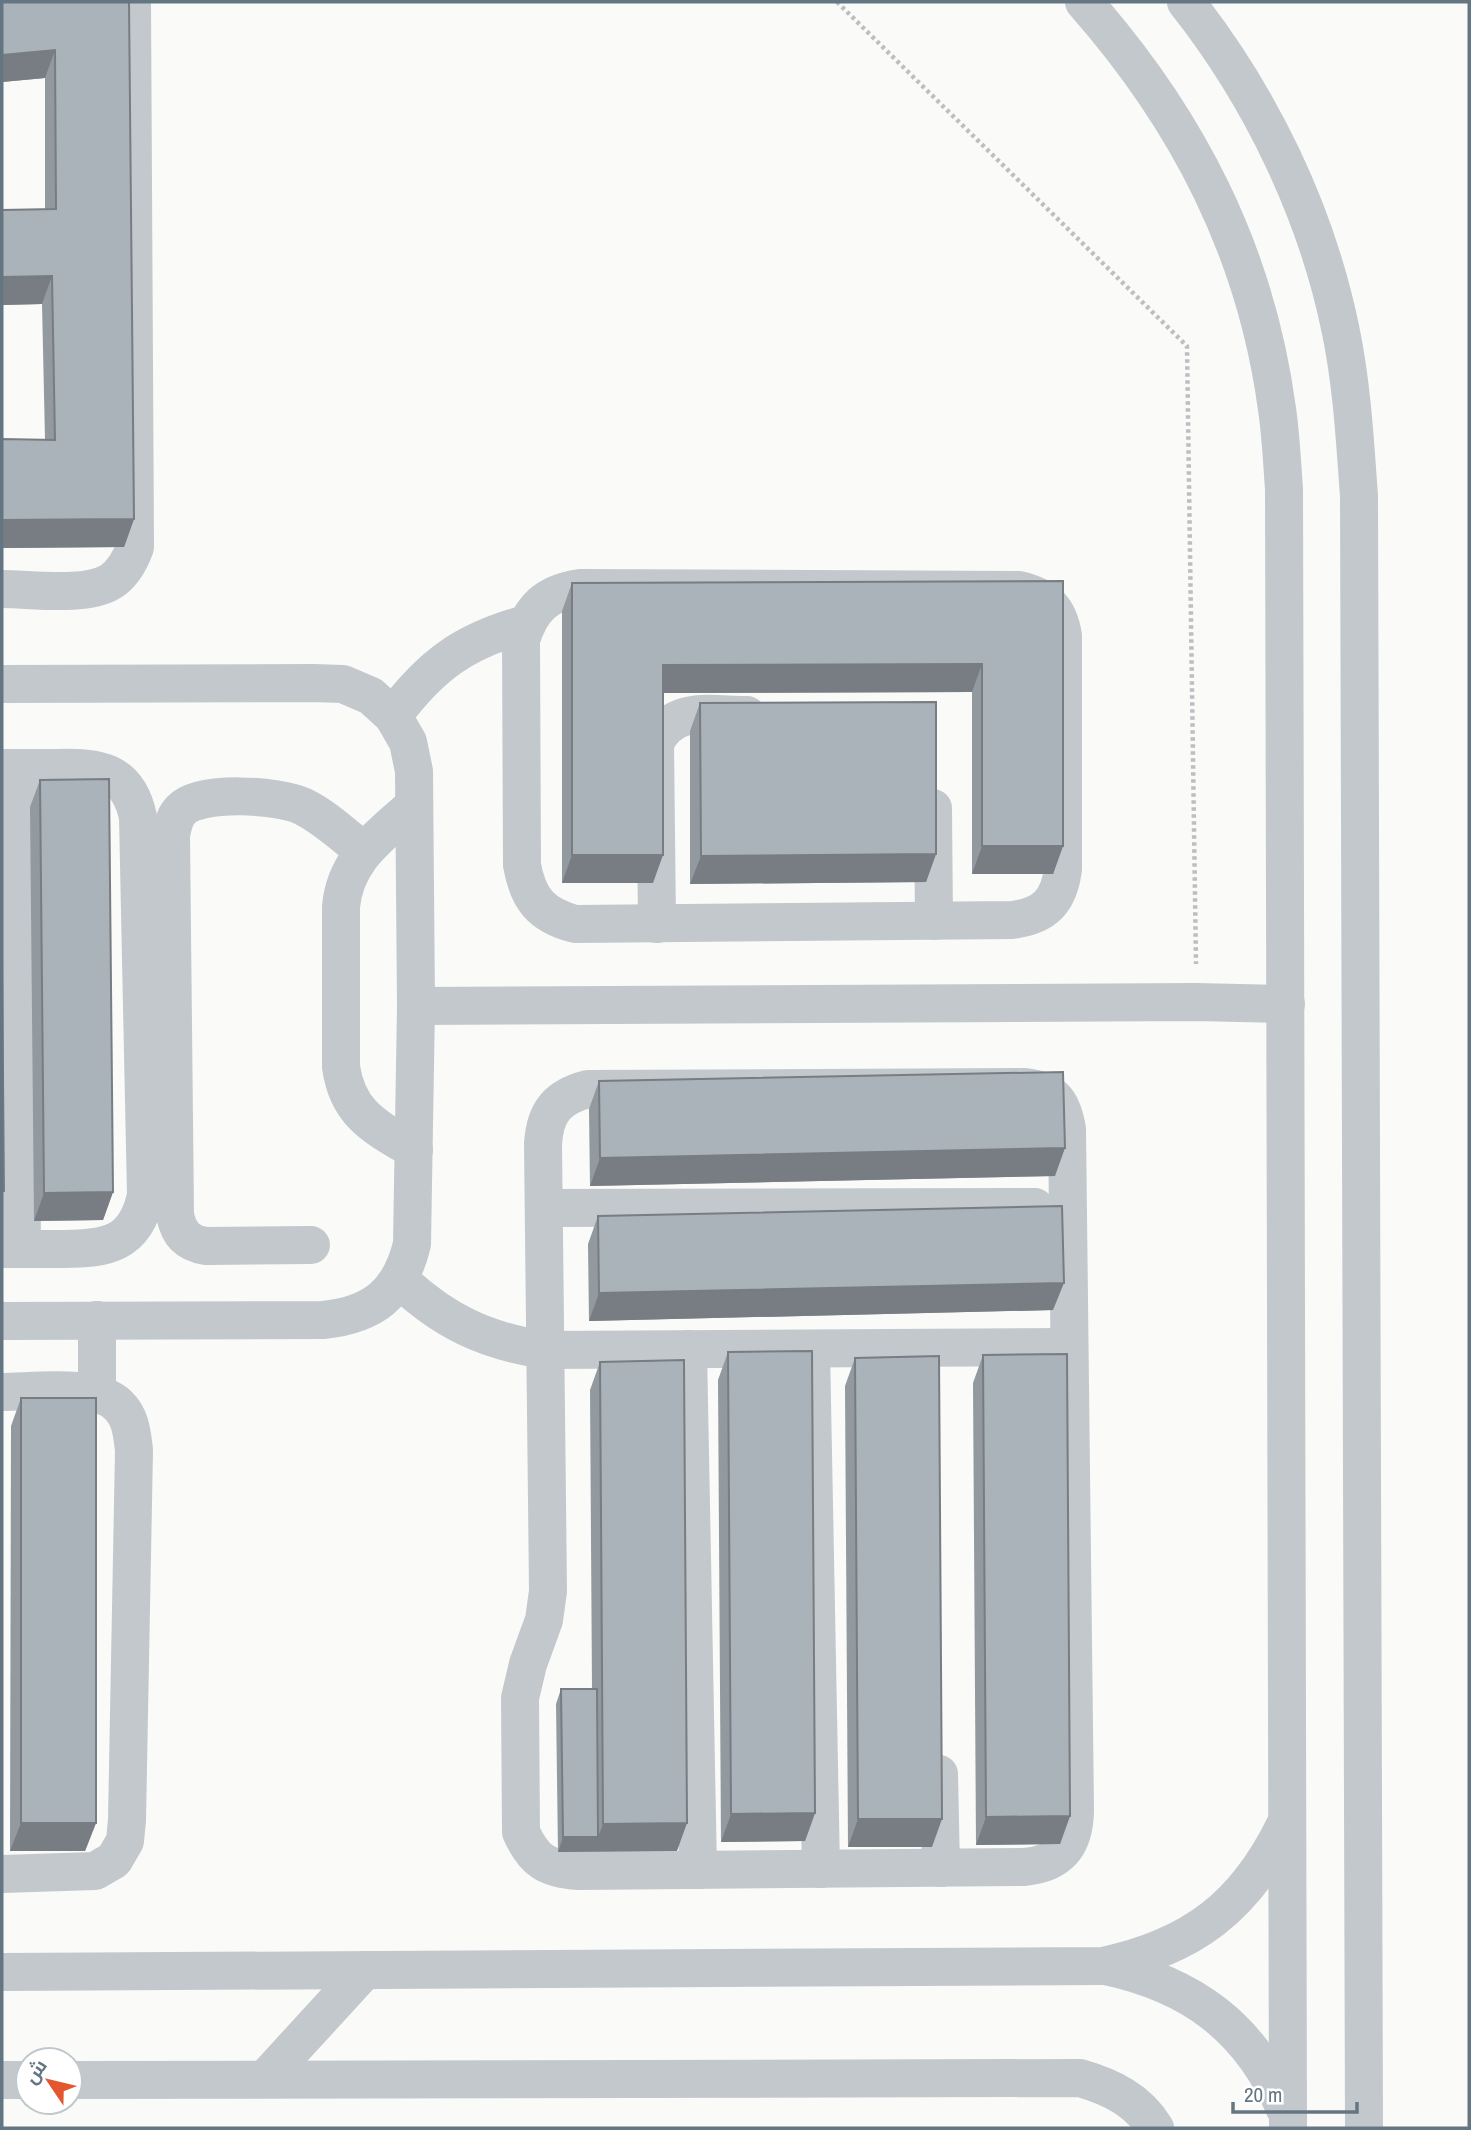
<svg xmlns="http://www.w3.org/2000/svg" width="1471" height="2130" font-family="'Archivo Narrow',Cairo,sans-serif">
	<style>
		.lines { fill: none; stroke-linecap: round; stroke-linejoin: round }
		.path { stroke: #bbbfc2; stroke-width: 4.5; stroke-dasharray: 3.5 3.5; stroke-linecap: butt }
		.minor { stroke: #c3c8cc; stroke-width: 38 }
		.wall { fill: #929a9f }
		.shaded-wall { fill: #777d82 }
		.building { fill: #aab3b9; stroke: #777d82; stroke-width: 2 }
	</style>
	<rect width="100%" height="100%" fill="#fafaf8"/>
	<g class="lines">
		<!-- path -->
		<path class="path" d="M837,2L1187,346L1196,964"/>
		<!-- minor -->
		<g class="minor">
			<path d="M1084,2C1188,120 1256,252 1277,409C1281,436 1282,463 1284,489L1288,2128"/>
			<path d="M1186,2C1261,97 1317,213 1341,332C1352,386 1355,441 1359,496L1364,2128"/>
			<path d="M580,588L1019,590C1046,596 1059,609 1063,636V869C1059,901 1045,916 1012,920L575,924C541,915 528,899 522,865L521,640C531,608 546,593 580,588Z"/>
			<path d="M2,589C31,589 85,597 110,582C123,574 130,561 135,547L132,2"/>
			<path d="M2,684L313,683L343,684L371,696L393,716L408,742L414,771L416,1006L412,1244C400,1294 373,1315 323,1320L2,1321"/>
			<path d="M393,716C431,665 464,641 526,624"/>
			<path d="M2,768C20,768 38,768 56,768C99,767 128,770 138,817L146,1195C136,1244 107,1249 63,1249C43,1249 22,1249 2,1249"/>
			<path d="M18,768L22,1249"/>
			<path d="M933,808L934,921"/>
			<path d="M657,924L655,743C673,705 711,715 747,715"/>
			<path d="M416,1006L1196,1002L1286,1004"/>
			<path d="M1024,1087C1053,1090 1062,1100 1067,1129L1075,1812C1074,1846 1059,1864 1024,1867L579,1871C547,1869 534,1861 521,1832L520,1698L528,1664L544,1620L548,1591L543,1144C545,1112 557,1097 588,1089Z"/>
			<path d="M414,1150C376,1127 348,1115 341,1067V907C345,858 381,836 414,805"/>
			<path d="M544,1208L1035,1207"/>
			<path d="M311,1245L206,1246C187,1243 179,1234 175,1215L171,835C173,826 174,817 181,810C199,790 279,795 302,806C325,817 344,836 364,851"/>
			<path d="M399,1279C443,1321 485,1341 545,1350L1069,1347"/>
			<path d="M688,1349L698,1870"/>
			<path d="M811,1349L821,1869"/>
			<path d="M2,1392C32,1392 96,1383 118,1405C131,1417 132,1434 134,1450L127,1820L125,1841L114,1860L95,1871L2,1874"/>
			<path d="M97,1393V1320"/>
			<path d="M939,1774L941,1868"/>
			<path d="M1105,1966C1191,1984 1250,2027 1285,2109"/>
			<path d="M2,1972L1103,1966C1192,1947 1245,1907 1285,1825"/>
			<path d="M265,2079L365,1970"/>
			<path d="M2,2080H28"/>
			<path d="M70,2080L1080,2078C1111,2087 1138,2100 1155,2128"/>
		</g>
	</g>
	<!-- wall -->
	<g class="wall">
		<path d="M129,2L134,519L124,547L2,548V439H45L42,304L2,305V210L45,209V78L2,82Z"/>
		<path d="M1063,581V846L1053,874H972V692L663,693L653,883H562V611L572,583Z"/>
		<path d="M700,703L936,854L926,882L690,884V731Z"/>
		<path d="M40,780L113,1192L103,1220L34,1221L30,807Z"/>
		<path d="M599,1081L1055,1176L590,1186L589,1109Z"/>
		<path d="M598,1216L1053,1310L589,1321L588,1244Z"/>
		<path d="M728,1352L815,1813L805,1841L721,1842L718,1380Z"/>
		<path d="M983,1355L1070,1816L1060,1844L976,1845L973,1383Z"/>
		<path d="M855,1358L932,1847H848L845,1386Z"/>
		<path d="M600,1362L677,1851L558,1852L556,1704L561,1689H592L590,1390Z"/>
		<path d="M21,1398L96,1823L85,1851H10L11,1426Z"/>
	</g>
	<!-- shaded-wall -->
	<g class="shaded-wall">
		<path d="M55,50L45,78L2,82V55Z"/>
		<path d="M52,276L42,304L2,305V277Z"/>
		<path d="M134,519L124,547L2,548V520Z"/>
		<path d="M982,664L972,692L652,693L663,665Z"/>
		<path d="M982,846H1063L1053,874H972Z"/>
		<path d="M936,854L926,882L690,884L701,856Z"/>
		<path d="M572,855H663L653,883H562Z"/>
		<path d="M1065,1148L1055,1176L590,1186L600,1158Z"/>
		<path d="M113,1192L103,1220L34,1221L44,1193Z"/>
		<path d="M1064,1283L1053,1310L589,1321L599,1293Z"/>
		<path d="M815,1813L805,1841L721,1842L731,1814Z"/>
		<path d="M1070,1816L1060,1844L976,1845L986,1817Z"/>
		<path d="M858,1819H942L932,1847H848Z"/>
		<path d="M21,1823H96L85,1851H10Z"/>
		<path d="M687,1823L677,1851L558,1852L563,1837H598L603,1824Z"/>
	</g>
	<!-- building -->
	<g class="building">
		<path d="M2,2H129L134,519L2,520V439L55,440L52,276L2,277V210L56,209L55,50L2,55Z"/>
		<path d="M1063,581V846H982V664L663,665V855H572V583Z"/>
		<path d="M936,702V854L701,856L700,703Z"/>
		<path d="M109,779L113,1192L44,1193L40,780Z"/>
		<path d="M2,961L4,1191H2Z"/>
		<path d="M1063,1072L1065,1148L600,1158L599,1081Z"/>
		<path d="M1062,1206L1064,1283L599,1293L598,1216Z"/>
		<path d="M812,1351L815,1813L731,1814L728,1352Z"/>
		<path d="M1067,1354L1070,1816L986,1817L983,1355Z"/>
		<path d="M939,1356L942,1819H858L855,1358Z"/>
		<path d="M684,1360L687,1823L603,1824L600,1362Z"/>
		<rect x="21" y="1398" width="75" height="425"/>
		<path d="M561,1689H597L598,1837H563Z"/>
	</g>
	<!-- border -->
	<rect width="1471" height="2130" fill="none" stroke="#657683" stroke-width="7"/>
	<!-- north arrow -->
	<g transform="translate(49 2081) rotate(305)"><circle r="33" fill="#ffffff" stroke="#c1c8cd" stroke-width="2"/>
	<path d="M0-5L12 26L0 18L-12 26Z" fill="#e4572e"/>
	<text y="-10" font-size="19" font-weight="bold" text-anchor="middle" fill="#657683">ش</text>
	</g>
	<!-- scale -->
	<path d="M1233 2102v10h124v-10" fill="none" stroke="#657683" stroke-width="3.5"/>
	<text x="1244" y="2102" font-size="21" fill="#657683" stroke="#ffffff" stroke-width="5" paint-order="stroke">20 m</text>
</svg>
